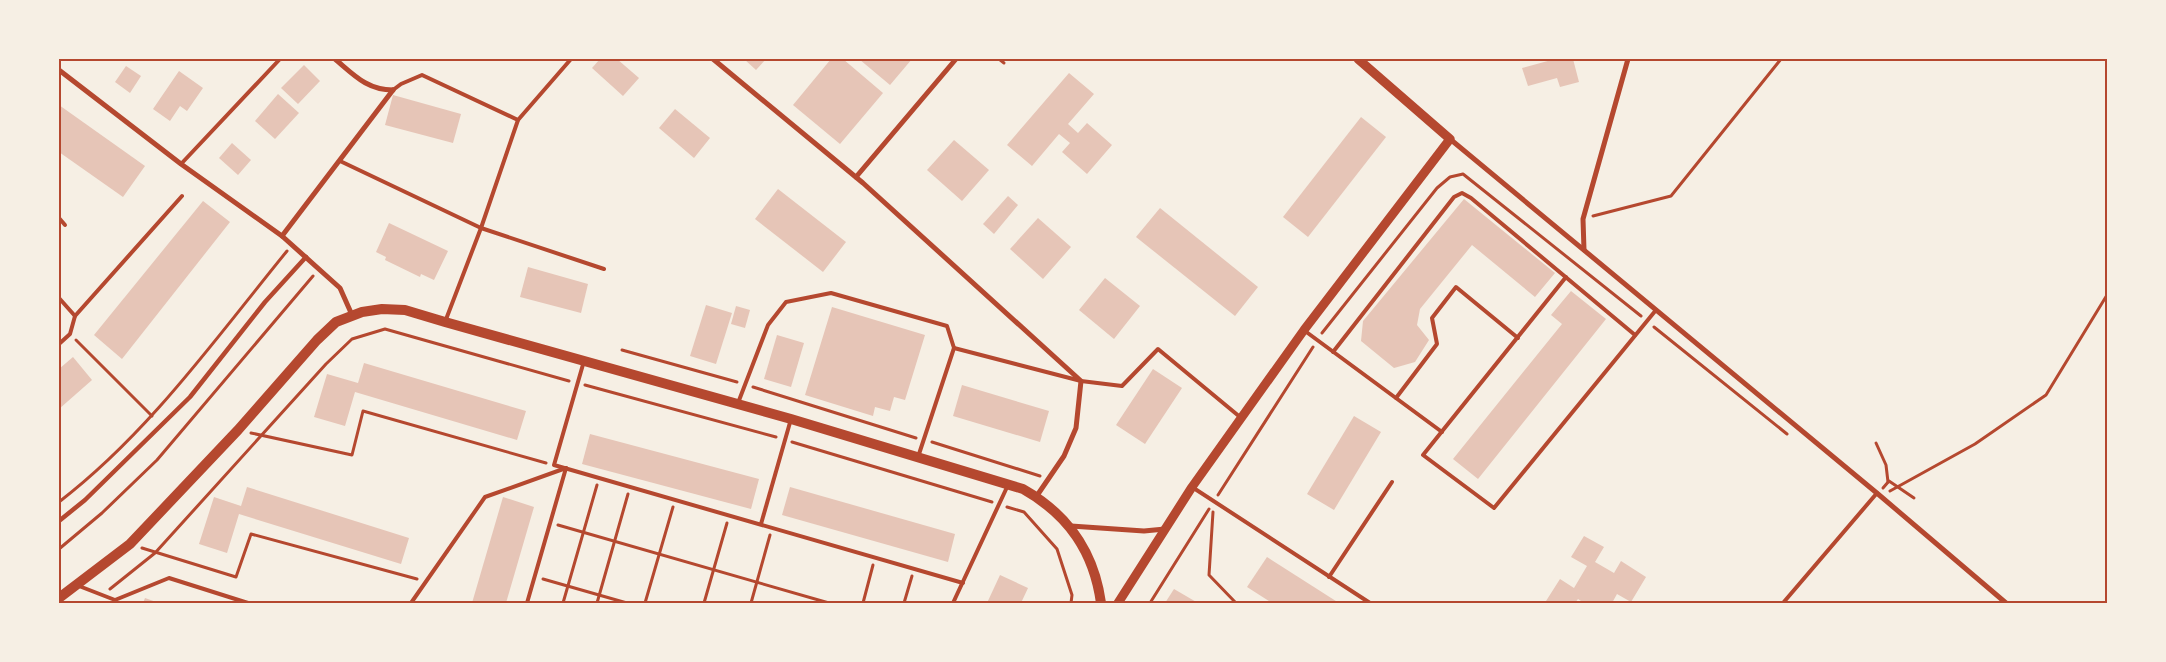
<svg xmlns="http://www.w3.org/2000/svg" width="2166" height="662" font-family="'DM Sans',sans-serif">
	<style>
		.building { fill: #e6c5b7 }
		.lines { fill: none; stroke-linecap: round; stroke-linejoin: round }
		.path { stroke: #b5482f; stroke-width: 3 }
		.service { stroke: #b5482f; stroke-width: 4 }
		.pedestrian { stroke: #b5482f; stroke-width: 4.5 }
		.minor { stroke: #b5482f; stroke-width: 5 }
		.tertiary { stroke: #b5482f; stroke-width: 9 }
		.secondary { stroke: #b5482f; stroke-width: 10 }
		.neatline { fill: none; stroke: #b5482f; stroke-width: 2 }
	</style>
	<rect width="100%" height="100%" fill="#f6efe4"/>
	<!-- building -->
	<g class="building">
		<path d="M600,59H617L639,78L623,96L592,68Z"/>
		<path d="M744,59H766L756,70Z"/>
		<path d="M831,59H843L883,93L840,144L793,105Z"/>
		<path d="M859,59H912L890,85Z"/>
		<path d="M1555,59H1573L1579,82L1560,87L1557,78L1528,86L1522,68Z"/>
		<path d="M304,65L320,81L298,104L281,88Z"/>
		<path d="M126,66L141,76L130,93L115,82Z"/>
		<path d="M179,71L203,88L187,111L180,106L170,121L153,109Z"/>
		<path d="M1069,73L1094,94L1068,124L1078,133L1087,123L1112,145L1087,174L1062,152L1070,143L1059,134L1032,166L1007,145Z"/>
		<path d="M278,94L299,113L275,139L255,121Z"/>
		<path d="M393,95L461,114L453,143L385,125Z"/>
		<path d="M59,105L145,166L123,197L59,152Z"/>
		<path d="M675,109L710,138L694,158L659,128Z"/>
		<path d="M1361,117L1386,137L1308,237L1283,217Z"/>
		<path d="M954,140L989,170L962,201L927,170Z"/>
		<path d="M232,143L251,160L238,175L219,158Z"/>
		<path d="M778,189L846,242L823,272L755,219Z"/>
		<path d="M1008,196L1018,205L994,234L983,224Z"/>
		<path d="M1464,199L1555,273L1535,297L1472,245L1420,309L1417,325L1429,340L1415,362L1394,368L1361,341L1363,321Z"/>
		<path d="M203,201L230,222L122,359L94,335Z"/>
		<path d="M1160,208L1258,287L1235,316L1136,237Z"/>
		<path d="M1038,218L1071,247L1043,279L1010,249Z"/>
		<path d="M389,223L448,251L434,280L421,274L420,277L385,260L386,257L376,252Z"/>
		<path d="M528,267L588,284L581,313L520,297Z"/>
		<path d="M1105,278L1140,306L1114,339L1079,310Z"/>
		<path d="M1571,291L1606,319L1478,479L1453,459L1562,324L1551,315Z"/>
		<path d="M706,305L732,313L716,364L690,356Z"/>
		<path d="M736,306L750,310L745,328L731,324Z"/>
		<path d="M832,307L925,335L905,400L894,397L890,411L875,407L873,416L805,395Z"/>
		<path d="M777,335L804,343L791,387L764,379Z"/>
		<path d="M73,357L92,380L59,409V369Z"/>
		<path d="M364,363L526,411L517,440L355,392L345,426L314,417L327,374L358,383Z"/>
		<path d="M1153,369L1182,388L1145,444L1116,425Z"/>
		<path d="M962,385L1049,411L1040,442L953,416Z"/>
		<path d="M1354,416L1381,432L1334,510L1307,494Z"/>
		<path d="M590,434L759,479L751,509L582,464Z"/>
		<path d="M247,487L409,538L401,564L239,514L227,553L199,544L214,497L241,506Z"/>
		<path d="M790,487L955,534L948,562L782,515Z"/>
		<path d="M503,497L534,507L506,603H472Z"/>
		<path d="M1584,536L1604,547L1595,562L1614,573L1621,561L1646,577L1631,602L1617,594L1612,603H1584L1578,599L1575,603H1550L1546,601L1560,579L1574,588L1587,566L1571,557Z"/>
		<path d="M1267,557L1339,603H1272L1247,587Z"/>
		<path d="M1000,575L1028,588L1021,603H987Z"/>
		<path d="M1174,589L1198,603H1165Z"/>
		<path d="M145,598L159,603H143Z"/>
	</g>
	<g class="lines">
		<!-- path -->
		<g class="path">
			<path d="M999,59L1004,63"/>
			<path d="M1593,216L1671,196L1781,59"/>
			<path d="M1654,327L1787,434"/>
			<path d="M1322,333L1437,188L1450,177L1463,174L1641,316"/>
			<path d="M76,340L152,416"/>
			<path d="M622,350L737,382"/>
			<path d="M585,385L776,437"/>
			<path d="M753,387L916,438"/>
			<path d="M251,433L352,455L363,411L546,463"/>
			<path d="M792,442L992,502"/>
			<path d="M932,442L1040,476"/>
			<path d="M1876,443L1886,465L1888,482"/>
			<path d="M1883,488L1889,481L1914,498"/>
			<path d="M1890,491L1975,444L2046,395L2107,295"/>
			<path d="M1218,495L1313,347"/>
			<path d="M59,502C149,433 216,338 287,251"/>
			<path d="M1007,507L1024,512L1057,549L1072,595L1071,603"/>
			<path d="M1213,512L1209,575L1236,603"/>
			<path d="M558,525L829,603"/>
			<path d="M142,548L236,577L251,534L417,579"/>
			<path d="M59,549L102,513L157,460L313,276"/>
			<path d="M543,579L627,603"/>
			<path d="M110,589L155,553L326,364L352,339L385,329L569,381"/>
			<path d="M563,603L597,485"/>
			<path d="M597,603L628,494"/>
			<path d="M645,603L673,507"/>
			<path d="M704,603L727,523"/>
			<path d="M751,603L770,535"/>
			<path d="M863,603L873,565"/>
			<path d="M904,603L912,576"/>
			<path d="M1150,603L1209,509"/>
		</g>
		<!-- service -->
		<g class="service">
			<path d="M393,90L401,84L422,75L518,120"/>
			<path d="M340,161L481,228L604,269"/>
			<path d="M181,164L280,59"/>
			<path d="M59,218L65,225"/>
			<path d="M1566,277L1423,455L1494,508L1656,310"/>
			<path d="M59,298L75,316L182,196"/>
			<path d="M445,322L481,228L518,120L571,59"/>
			<path d="M1305,331L1442,432"/>
			<path d="M59,344L70,334L75,316"/>
			<path d="M1333,352L1454,197L1462,193L1471,198L1635,335"/>
			<path d="M584,361L554,465L963,583"/>
			<path d="M1396,398L1437,344L1432,318L1456,287L1518,338"/>
			<path d="M738,403L768,325L786,302L831,293L947,326L954,348"/>
			<path d="M918,457L954,348L1081,381L1122,386L1158,349L1240,417"/>
			<path d="M1192,487L1370,603"/>
			<path d="M761,524L791,419"/>
			<path d="M1329,577L1392,482"/>
			<path d="M79,586L115,600L169,578L248,603"/>
			<path d="M411,603L485,497L566,468"/>
			<path d="M527,603L566,468"/>
			<path d="M953,603L1008,485"/>
			<path d="M1783,603L1877,493"/>
		</g>
		<!-- pedestrian -->
		<path class="pedestrian" d="M59,521L85,500L190,397L265,302L306,257"/>
		<!-- minor -->
		<g class="minor">
			<path d="M335,59C354,75 367,90 393,90"/>
			<path d="M713,59L863,183L1081,381L1076,428L1064,456L1036,497"/>
			<path d="M59,70L181,164L282,236L340,288L352,315"/>
			<path d="M1450,139L1878,494L2006,603"/>
			<path d="M856,177L956,59"/>
			<path d="M282,236L393,90"/>
			<path d="M1584,250L1583,219L1628,59"/>
			<path d="M1071,526L1144,531L1165,529"/>
		</g>
		<!-- tertiary -->
		<path class="tertiary" d="M1118,603L1192,487L1304,330L1450,139L1358,59"/>
		<!-- secondary -->
		<path class="secondary" d="M59,598L130,544L238,430L317,340L336,322L362,312L382,309L405,310L445,322L791,419L1023,489C1069,515 1094,552 1101,603"/>
	</g>
	<!-- border -->
	<rect width="2166" height="662" fill="none" stroke="#f6efe4" stroke-width="120"/>
	<rect x="60" y="60" width="2046" height="542" class="neatline"/>
</svg>
